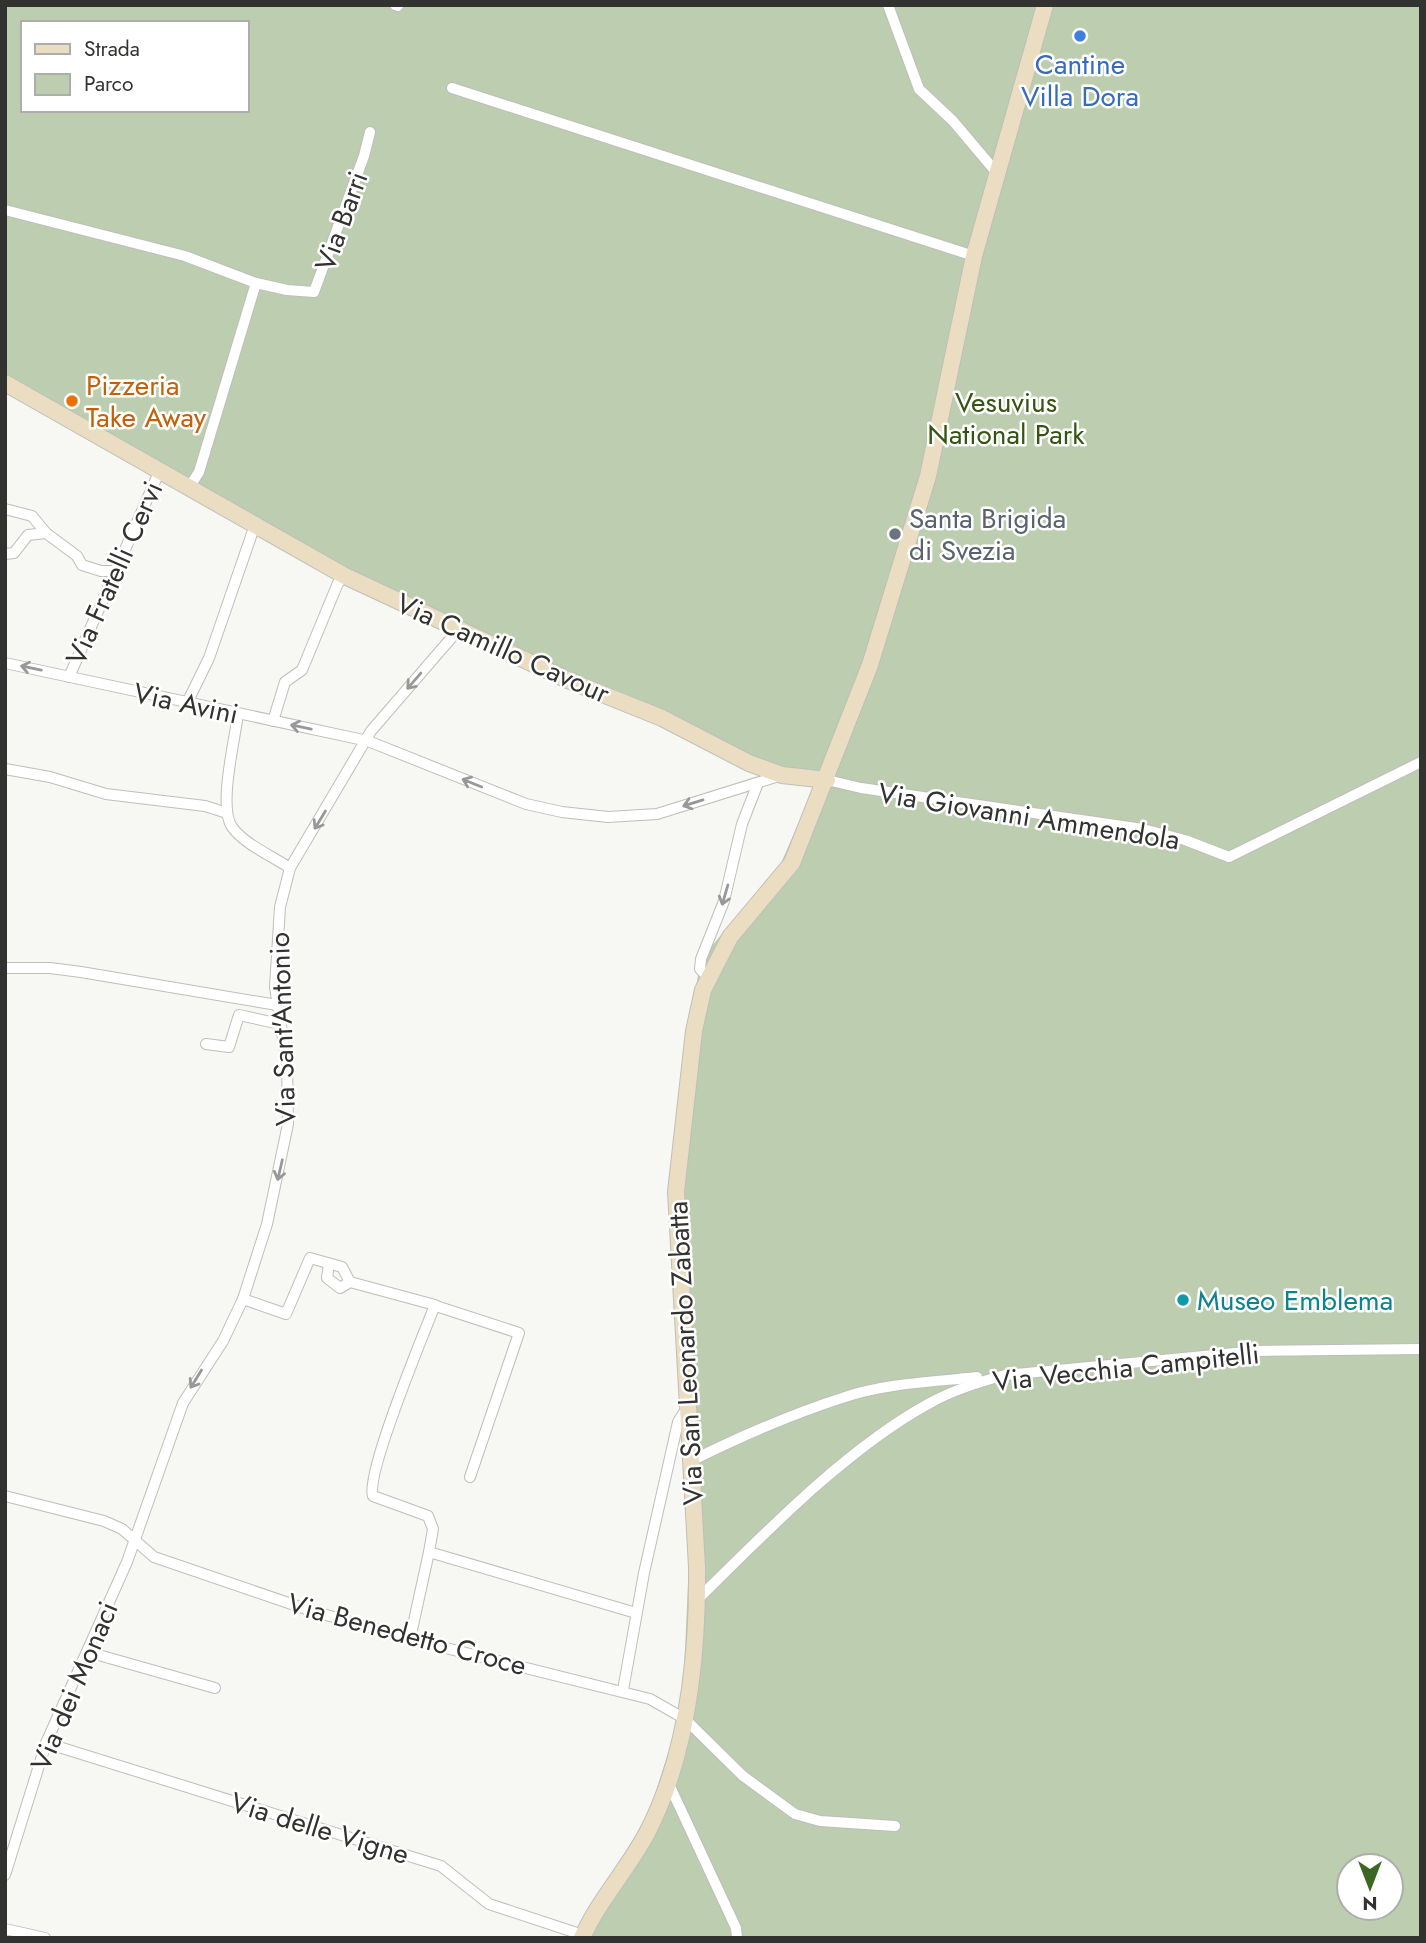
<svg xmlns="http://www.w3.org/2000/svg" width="1426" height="1943" font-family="Jost,sans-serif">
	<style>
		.green { fill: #bcceaf; fill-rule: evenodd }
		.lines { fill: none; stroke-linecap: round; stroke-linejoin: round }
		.street-casing { stroke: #bebebb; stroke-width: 12 }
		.secondary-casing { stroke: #bebebb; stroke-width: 18 }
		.street { stroke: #fff; stroke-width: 10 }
		.secondary { stroke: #eaddc1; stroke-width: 16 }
		.oneway { stroke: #989898 }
		.shop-dot { fill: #3f7fe0; stroke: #fff; stroke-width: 2.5 }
		.food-dot { fill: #e8710a; stroke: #fff; stroke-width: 2.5 }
		.worship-dot { fill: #6b7280; stroke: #fff; stroke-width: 2.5 }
		.culture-dot { fill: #0f9aa8; stroke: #fff; stroke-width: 2.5 }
		.labels { text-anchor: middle; stroke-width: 5; stroke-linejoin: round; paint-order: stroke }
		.shop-label { font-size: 28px; fill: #366cbe; stroke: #fff }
		.street-label { font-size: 28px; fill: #323231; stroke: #fff }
		.food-label { font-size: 28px; fill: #c56008; stroke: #fff; text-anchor: start }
		.park-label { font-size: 28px; fill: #33550f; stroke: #fff }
		.worship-label { font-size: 28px; fill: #5b616d; stroke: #fff; text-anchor: start }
		.culture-label { font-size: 28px; fill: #0d838f; stroke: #fff; text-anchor: start }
	</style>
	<rect width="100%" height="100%" fill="#f7f7f4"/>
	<!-- green -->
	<path class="green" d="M5,5H1421V1938H570L597,1903L650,1810L677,1725L684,1672L691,1518L670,1240L675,1133L687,1036L701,959L781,863L815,786L529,667L125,459L5,390ZM23,23H247V110H23ZM1349,1866H1391V1908H1349Z"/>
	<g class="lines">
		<!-- street casing -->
		<g class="street-casing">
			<g id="street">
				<path d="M395,5L398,6"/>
				<path d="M888,5L919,89L953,121L996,172"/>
				<path d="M452,88L974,256"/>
				<path d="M5,210L185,256L256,283L199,472L190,486"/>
				<path d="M256,283L287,290L314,292L364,156L370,132"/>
				<path d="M5,509L32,516L46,533L77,556L82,565L101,571H115"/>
				<path d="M5,554L14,553L28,535L46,533"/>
				<path d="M5,663L368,741L526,804L562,812L608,817L657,814L782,775"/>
				<path d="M69,677L160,470"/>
				<path d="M187,703L209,658L256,522"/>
				<path d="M238,714C235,739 218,807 232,827C244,844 272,856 290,868"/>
				<path d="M273,721L285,682L302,670L338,583L345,576"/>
				<path d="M5,769L50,777L106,794L205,806L227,813"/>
				<path d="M827,780L861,788L1143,829L1185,840L1229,857L1421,762"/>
				<path d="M5,968H50L81,972L277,1005"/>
				<path d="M708,977L700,969L701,959L724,901L742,824L758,783"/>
				<path d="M206,1044L229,1047L239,1015L280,1024"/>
				<path d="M329,1264L327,1278L340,1288L350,1282L435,1305C424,1333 365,1475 373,1496L428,1516L433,1529L429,1552L636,1613"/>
				<path d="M243,1299L286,1314L310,1258L342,1267L350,1282"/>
				<path d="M436,1306L519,1333L470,1477"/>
				<path d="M691,1461C741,1436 792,1414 845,1397C887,1383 933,1382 977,1377"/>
				<path d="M5,1496L104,1521L122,1529L154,1557L309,1610L410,1639L650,1699L685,1719L743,1776L795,1814L820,1821L895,1826"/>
				<path d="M698,1599C765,1533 847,1448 930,1403C953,1390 979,1382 1005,1375L1256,1351L1421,1349"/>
				<path d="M410,1639L429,1552"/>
				<path d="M88,1652L215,1688"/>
				<path d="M623,1690L644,1573L678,1422L683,1414L689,1412"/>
				<path d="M46,1743L441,1866L489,1904L583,1935"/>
				<path d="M668,1782L736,1928L737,1938"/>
				<path d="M5,1875L46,1743L127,1562L183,1403L223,1341L243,1299L267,1224L288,1124L287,1064L275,987L280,907L290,868L371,731L459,629"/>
				<path d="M5,1929L45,1938"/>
			</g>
		</g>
		<!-- secondary casing -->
		<g class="secondary-casing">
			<g id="secondary">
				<path d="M5,383L345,576L570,681L662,718L749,763L782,775L827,780"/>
				<path d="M582,1938C598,1901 628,1869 647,1833C688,1754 698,1656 697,1567L676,1192L694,1031L703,990L730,937L792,863L870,665L928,476L974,256L1045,5"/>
			</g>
		</g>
		<!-- street -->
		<use href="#street" class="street"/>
		<!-- secondary -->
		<use href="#secondary" class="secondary"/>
	</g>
	<!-- one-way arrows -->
	<defs><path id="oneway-shaft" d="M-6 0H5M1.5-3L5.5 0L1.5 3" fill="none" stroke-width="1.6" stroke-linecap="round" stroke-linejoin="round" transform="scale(1.75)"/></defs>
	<g class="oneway">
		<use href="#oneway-shaft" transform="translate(31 668) rotate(-168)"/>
		<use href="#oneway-shaft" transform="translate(414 681) rotate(131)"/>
		<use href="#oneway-shaft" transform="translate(301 727) rotate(-168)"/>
		<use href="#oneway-shaft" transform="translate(472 783) rotate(-158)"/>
		<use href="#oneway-shaft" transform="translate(693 803) rotate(163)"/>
		<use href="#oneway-shaft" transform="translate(320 820) rotate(121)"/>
		<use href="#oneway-shaft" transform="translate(725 895) rotate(106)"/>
		<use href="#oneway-shaft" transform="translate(280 1170) rotate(103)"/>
		<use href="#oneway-shaft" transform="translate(196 1379) rotate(122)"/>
	</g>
	<!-- markers -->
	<circle class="shop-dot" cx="1080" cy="36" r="7"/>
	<circle class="food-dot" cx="72" cy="401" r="7"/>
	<circle class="worship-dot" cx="895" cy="534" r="7"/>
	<circle class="culture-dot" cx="1183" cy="1300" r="7"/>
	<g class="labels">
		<!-- shop labels -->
		<g class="shop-label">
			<text x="1080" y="74">Cantine<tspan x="1080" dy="32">Villa Dora</tspan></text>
		</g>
		<!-- street labels -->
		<g class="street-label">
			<text transform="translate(341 221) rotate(-70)" y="10">Via Barri</text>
			<text transform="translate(114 573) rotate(-66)" y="10">Via Fratelli Cervi</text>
			<text transform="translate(503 648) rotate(24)" y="10">Via Camillo Cavour</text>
			<text transform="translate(186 703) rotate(12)" y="10">Via Avini</text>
			<text transform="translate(1029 816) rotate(9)" y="10">Via Giovanni Ammendola</text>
			<text transform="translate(282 1029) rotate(-92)" y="10">Via Sant'Antonio</text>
			<text transform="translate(685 1353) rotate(-93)" y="10">Via San Leonardo Zabatta</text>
			<text transform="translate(1126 1367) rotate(-6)" y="10">Via Vecchia Campitelli</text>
			<text transform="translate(407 1634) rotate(15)" y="10">Via Benedetto Croce</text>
			<text transform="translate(74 1686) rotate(-67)" y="10">Via dei Monaci</text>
			<text transform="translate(320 1828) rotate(17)" y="10">Via delle Vigne</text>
		</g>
		<!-- food labels -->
		<g class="food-label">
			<text x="86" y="395">Pizzeria<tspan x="86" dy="32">Take Away</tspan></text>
		</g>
		<!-- park labels -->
		<g class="park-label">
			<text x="1006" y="412">Vesuvius<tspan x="1006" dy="32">National Park</tspan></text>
		</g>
		<!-- worship labels -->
		<g class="worship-label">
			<text x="909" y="528">Santa Brigida<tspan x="909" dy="32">di Svezia</tspan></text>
		</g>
		<!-- culture labels -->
		<g class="culture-label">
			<text x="1197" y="1310">Museo Emblema</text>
		</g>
	</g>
	<!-- border -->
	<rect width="1426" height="1943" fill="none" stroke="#323231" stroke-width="14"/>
	<!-- legend -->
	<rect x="21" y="21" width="228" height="91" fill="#ffffff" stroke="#adadad" stroke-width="2"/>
	<rect x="35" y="44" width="35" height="10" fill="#eaddc1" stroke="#adadad" stroke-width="2"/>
	<text x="84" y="56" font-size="21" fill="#323231">Strada</text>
	<rect x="35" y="74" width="35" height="21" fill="#bcceaf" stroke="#adadad" stroke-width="2"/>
	<text x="84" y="91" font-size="21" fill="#323231">Parco</text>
	<!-- north arrow -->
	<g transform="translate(1370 1887) rotate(180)"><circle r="33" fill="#ffffff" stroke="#adadad" stroke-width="2"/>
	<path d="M0-5L12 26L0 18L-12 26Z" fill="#3c6724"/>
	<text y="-10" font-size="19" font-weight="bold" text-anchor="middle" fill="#323231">N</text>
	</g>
</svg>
